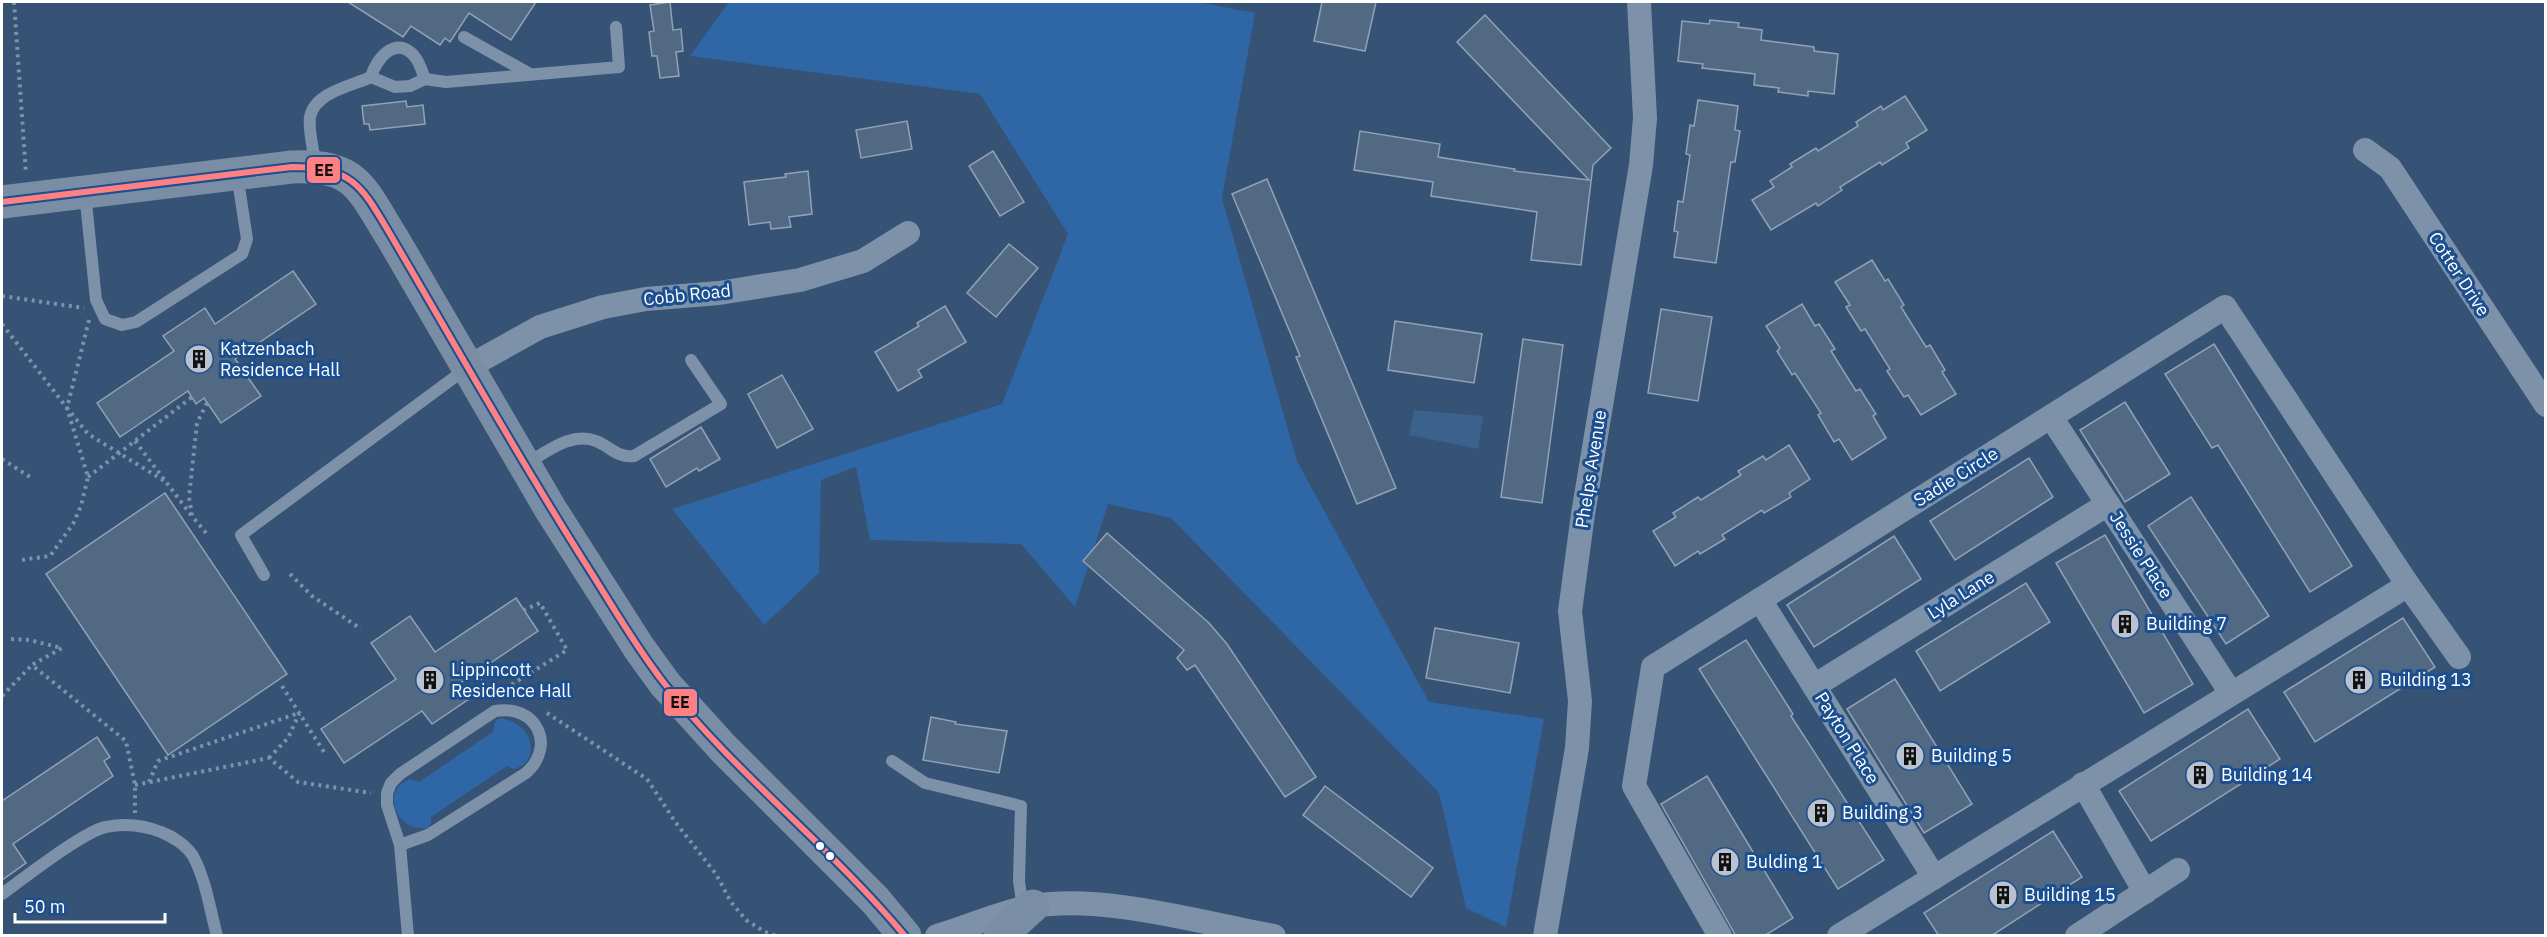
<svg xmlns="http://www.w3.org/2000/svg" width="2547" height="937" font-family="'IBM Plex Sans',sans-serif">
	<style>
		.green { fill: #2f66a5 }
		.water { fill: #3b618d }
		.building { fill: #526984; stroke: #92a2b6; stroke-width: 1.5 }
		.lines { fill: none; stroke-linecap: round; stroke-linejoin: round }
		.path { stroke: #7d92a8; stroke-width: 4; stroke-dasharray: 3 4.5; stroke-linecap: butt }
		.service { stroke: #7d92a8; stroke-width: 12 }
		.minor { stroke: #7d92a8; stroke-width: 24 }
		.secondary { stroke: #798da4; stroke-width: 33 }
		.bus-1-casing { stroke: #1b4f8f; stroke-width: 10 }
		.bus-1 { stroke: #ff8083; stroke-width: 6 }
		.bus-dot { fill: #fff; stroke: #1b4f8f; stroke-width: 2 }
		.labels { text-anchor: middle; stroke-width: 6; stroke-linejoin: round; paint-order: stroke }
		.street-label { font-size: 18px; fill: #fff; stroke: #1b4f8f }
		.poi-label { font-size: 18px; fill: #fff; stroke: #1b4f8f; text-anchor: start }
		.line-badge { stroke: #1b4f8f; stroke-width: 2 }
		.pale-badge-label { font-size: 16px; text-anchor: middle; font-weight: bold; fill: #111 }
	</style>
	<rect width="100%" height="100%" fill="#365274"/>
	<!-- green -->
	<g class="green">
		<path d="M729,2H1198L1255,13L1222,198L1297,461L1429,702L1544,719L1506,927L1466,908L1439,793L1171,518L1108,504L1075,607L1021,544L870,540L856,467L821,480L819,573L764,625L672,509L1002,404L1068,234L980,94L690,56Z"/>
		<path d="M500,718C536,723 541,764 513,769L507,766L431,817V823L427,828C395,832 380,789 410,779L419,782L494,731V723Z"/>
	</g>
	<!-- water -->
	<path class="water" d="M1414,410L1483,416L1478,449L1409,435Z"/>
	<!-- building -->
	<g class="building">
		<path d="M348,2H536L511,40L469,13L450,42L445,38L440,45L411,26L403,37Z"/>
		<path d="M670,2L673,30L681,29L683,51L676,52L679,76L660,78L657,56H652L649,32L654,31L650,5Z"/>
		<path d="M1322,2H1376L1365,51L1314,41Z"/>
		<path d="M1485,15L1611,148L1593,165L1581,265L1531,260L1537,212L1431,196L1433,182L1354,170L1360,131L1440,144L1438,157L1515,169L1514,171L1589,180L1457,42Z"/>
		<path d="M1710,20L1739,23L1738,27L1762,30L1761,40L1814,47V51L1838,54L1834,94L1808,91V96L1778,92L1779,88L1754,85L1755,74L1702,68L1703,64L1678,61L1682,21L1709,24Z"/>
		<path d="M1905,96L1927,130L1906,143L1909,148L1882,165L1880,162L1840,187L1842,190L1818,206L1816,203L1771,230L1752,200L1774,187L1770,181L1792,167L1790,164L1816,148L1818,151L1858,126L1856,122L1881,106L1883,110Z"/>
		<path d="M1698,100L1738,106L1735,130L1740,131L1735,162H1731L1716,263L1674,257L1678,232L1674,231L1678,201L1683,202L1690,155L1686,154L1690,125L1694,126Z"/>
		<path d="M406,101L407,107L423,105L425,124L370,130L369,124H364L362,106Z"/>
		<path d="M907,121L912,149L861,158L856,130Z"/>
		<path d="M993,151L1024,202L1000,216L969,166Z"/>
		<path d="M808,171L812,214L789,217L791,227L771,229L770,222L749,225L744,182L786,177L785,174Z"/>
		<path d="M1267,179L1396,488L1357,504L1296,357L1300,356L1232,194Z"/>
		<path d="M1009,244L1038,268L996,317L967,293Z"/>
		<path d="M1872,260L1885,281L1888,279L1904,305L1901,307L1926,347L1930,345L1945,370L1942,372L1956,394L1921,415L1908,395L1904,397L1887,371L1890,369L1865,329L1861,331L1846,307L1850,305L1835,282Z"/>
		<path d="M293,271L316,304L235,359L261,396L221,423L204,398L196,404L188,391L120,437L97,403L174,351L163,336L205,308L215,324Z"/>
		<path d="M1802,304L1815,326L1819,324L1835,349L1831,351L1856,391L1860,389L1876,414L1873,416L1886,438L1852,460L1839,439L1834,442L1818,415L1821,413L1795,373L1792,375L1777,351L1780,348L1766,326Z"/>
		<path d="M945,306L966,342L918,370L922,377L898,391L875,352L919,326L917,323Z"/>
		<path d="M1661,309L1712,317L1698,401L1648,393Z"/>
		<path d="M1395,321L1482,334L1474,383L1388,370Z"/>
		<path d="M1523,339L1563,345L1542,503L1501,497Z"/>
		<path d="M2214,344L2352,566L2310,592L2218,445L2212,448L2165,374Z"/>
		<path d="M782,375L813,429L777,448L748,394Z"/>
		<path d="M2125,402L2170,474L2125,502L2080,430Z"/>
		<path d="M701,427L720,459L699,471L697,468L666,487L650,459Z"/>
		<path d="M1789,445L1810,479L1789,493L1791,497L1764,513L1762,510L1722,535L1725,539L1700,554L1698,551L1675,566L1653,531L1676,517L1673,513L1698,497L1701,500L1741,475L1738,471L1763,456L1766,460Z"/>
		<path d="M2029,458L2053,497L1955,560L1930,521Z"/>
		<path d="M165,493L287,674L168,755L46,574Z"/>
		<path d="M2191,497L2269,616L2226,644L2148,526Z"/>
		<path d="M1107,533L1209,623L1227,644L1316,777L1285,797L1195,665L1187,670L1177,658L1184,650L1083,561Z"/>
		<path d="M2105,535L2193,684L2144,713L2056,563Z"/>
		<path d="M1894,536L1921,579L1814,647L1787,605Z"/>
		<path d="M2026,583L2050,622L1940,691L1916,651Z"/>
		<path d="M516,598L538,631L459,684L469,699L432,724L422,711L344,763L321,729L396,679L371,643L410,616L435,652Z"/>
		<path d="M2403,618L2435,667L2315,742L2284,692Z"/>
		<path d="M1435,628L1519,643L1510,693L1426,678Z"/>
		<path d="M1746,640L1793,714L1791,716L1884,860L1838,889L1699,669Z"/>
		<path d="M1895,679L1972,804L1924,833L1847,709Z"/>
		<path d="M2248,709L2280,759L2151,841L2119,791Z"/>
		<path d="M931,717L956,722L955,724L1007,731L999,773L923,760Z"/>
		<path d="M97,737L110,757L104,761L113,776L13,844L26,863L2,880V801Z"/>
		<path d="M1707,776L1793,918L1764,936H1736L1661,804Z"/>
		<path d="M1325,786L1433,868L1411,897L1303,815Z"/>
		<path d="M2053,831L2082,877L1991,936H1939L1924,913Z"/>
	</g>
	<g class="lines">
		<!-- path -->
		<g class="path">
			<path d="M14,2L26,174"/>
			<path d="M2,296L84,308"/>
			<path d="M89,320L67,408L88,434L166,482"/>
			<path d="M2,324L67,408L88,477L81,506L73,524L50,556L21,560"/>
			<path d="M135,441L191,515"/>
			<path d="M2,459L30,477"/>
			<path d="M88,477L192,397"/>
			<path d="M206,533L192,516L189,497L197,423L207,403"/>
			<path d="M290,574L312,596L361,629"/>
			<path d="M11,639L29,640L62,648L32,665L126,741L135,785V813"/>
			<path d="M475,673L492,697L567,650L540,603L524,610"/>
			<path d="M282,686L324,752"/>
			<path d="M2,696L32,665"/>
			<path d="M547,713L647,779L676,823L716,874L731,902L746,920L765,932L777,936"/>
			<path d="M269,758L288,738L299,714"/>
			<path d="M149,782L158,761L299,713"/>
			<path d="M135,785L269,758L298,782L371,793"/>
		</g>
		<!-- service -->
		<g class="service">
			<path d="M464,37L530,74"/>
			<path d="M371,77C376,58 397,34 415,57C420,63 422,72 425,79"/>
			<path d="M315,164C314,152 308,129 310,117C315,92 352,86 371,77L395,87L410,86L425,79L446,82L619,67L616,27"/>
			<path d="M85,193L96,300L105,319L122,325L136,322L242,254L247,239L237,174"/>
			<path d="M527,463C547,452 572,431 596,441C611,447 617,458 634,456L721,404L691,360"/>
			<path d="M264,575L241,535L467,368"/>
			<path d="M892,761L925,783L1021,806L1019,881L1023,909"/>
			<path d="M400,845L428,835L526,773C557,745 536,704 495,711L400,774L391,783L387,793V805L400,845L408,936"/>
			<path d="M2,894C23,879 84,831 106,827C125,823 143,825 161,832C172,836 186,845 193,856C206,880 210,910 217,936"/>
		</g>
		<!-- minor -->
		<g class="minor">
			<path d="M2365,150L2390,168L2546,405"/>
			<path d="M468,367L540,327L603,307L646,299L719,293L800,280L863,261L908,233"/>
			<path d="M2051,417L2231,693"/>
			<path d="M1760,600L1934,877"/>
			<path d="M1814,686L2108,504"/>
			<path d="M2083,784L2145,892"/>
			<path d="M937,936C968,927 1003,911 1033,906C1103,894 1203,923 1274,936"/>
			<path d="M1545,936L1577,748L1580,701L1570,611L1583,514L1641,165L1645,118L1639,2"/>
			<path d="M1720,936L1634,786L1653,667L2225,307L2408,585L2459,657"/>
			<path d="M1839,936L2408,585"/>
			<path d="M2077,936L2178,870"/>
		</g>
		<!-- secondary -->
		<g class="secondary">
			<path d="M2,202L292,167C357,163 362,190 393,239L551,510L639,648L665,684L724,749L875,900L905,936"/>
			<path d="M1000,936L1033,906"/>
		</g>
		<!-- bus-1 casing -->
		<g class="bus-1-casing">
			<path id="bus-1" d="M2,202L292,167C356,167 363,189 393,239C457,348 519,459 587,566C612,605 635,646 664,683C736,774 830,846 905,936"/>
		</g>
		<!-- bus-1 -->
		<use href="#bus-1" class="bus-1"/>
	</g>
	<!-- icons -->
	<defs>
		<g id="building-disc" transform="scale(1.5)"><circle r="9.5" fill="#b9c2ce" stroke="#1b4f8f"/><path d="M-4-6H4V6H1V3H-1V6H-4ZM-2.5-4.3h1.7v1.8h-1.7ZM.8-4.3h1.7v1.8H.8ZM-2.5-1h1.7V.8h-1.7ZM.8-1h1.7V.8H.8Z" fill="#111"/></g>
	</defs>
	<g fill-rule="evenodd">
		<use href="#building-disc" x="199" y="359"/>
		<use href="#building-disc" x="2125" y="624"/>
		<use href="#building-disc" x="430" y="680"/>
		<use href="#building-disc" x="2359" y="680"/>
		<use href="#building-disc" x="1910" y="756"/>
		<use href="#building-disc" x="2200" y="775"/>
		<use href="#building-disc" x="1821" y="813"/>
		<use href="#building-disc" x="1725" y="862"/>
		<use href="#building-disc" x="2003" y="895"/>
	</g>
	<!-- markers -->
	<g class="bus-dot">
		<circle cx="820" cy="846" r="5"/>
		<circle cx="830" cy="856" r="5"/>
	</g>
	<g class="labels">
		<!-- street labels -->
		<g class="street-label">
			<text transform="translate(2459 274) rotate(57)" y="6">Cotter Drive</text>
			<text transform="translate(687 295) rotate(-6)" y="6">Cobb Road</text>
			<text transform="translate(1591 469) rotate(-81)" y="6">Phelps Avenue</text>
			<text transform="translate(1956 477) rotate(-32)" y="6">Sadie Circle</text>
			<text transform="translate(2141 555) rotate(57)" y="6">Jessie Place</text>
			<text transform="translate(1961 595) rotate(-32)" y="6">Lyla Lane</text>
			<text transform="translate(1847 738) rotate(58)" y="6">Payton Place</text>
		</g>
		<!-- poi labels -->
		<g class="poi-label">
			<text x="220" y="355">Katzenbach<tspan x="220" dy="21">Residence Hall</tspan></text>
			<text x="2146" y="630">Building 7</text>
			<text x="451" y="676">Lippincott<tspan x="451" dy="21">Residence Hall</tspan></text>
			<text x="2380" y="686">Building 13</text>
			<text x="1931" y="762">Building 5</text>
			<text x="2221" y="781">Building 14</text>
			<text x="1842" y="819">Building 3</text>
			<text x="1746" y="868">Bulding 1</text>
			<text x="2024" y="901">Building 15</text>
		</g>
	</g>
	<g class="line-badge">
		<rect x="306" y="156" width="35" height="28" rx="6" fill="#ff8083"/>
		<rect x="663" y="688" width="35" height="29" rx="6" fill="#ff8083"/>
	</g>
	<g class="pale-badge-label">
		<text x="324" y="176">EE</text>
		<text x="680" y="708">EE</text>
	</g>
	<!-- border -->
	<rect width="2547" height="937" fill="none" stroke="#ffffff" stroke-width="6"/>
	<!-- scale -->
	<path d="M15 913v9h150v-9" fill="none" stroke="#ffffff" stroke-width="3"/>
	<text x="24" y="913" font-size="18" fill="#ffffff" stroke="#1b4f8f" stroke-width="4.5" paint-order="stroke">50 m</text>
</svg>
